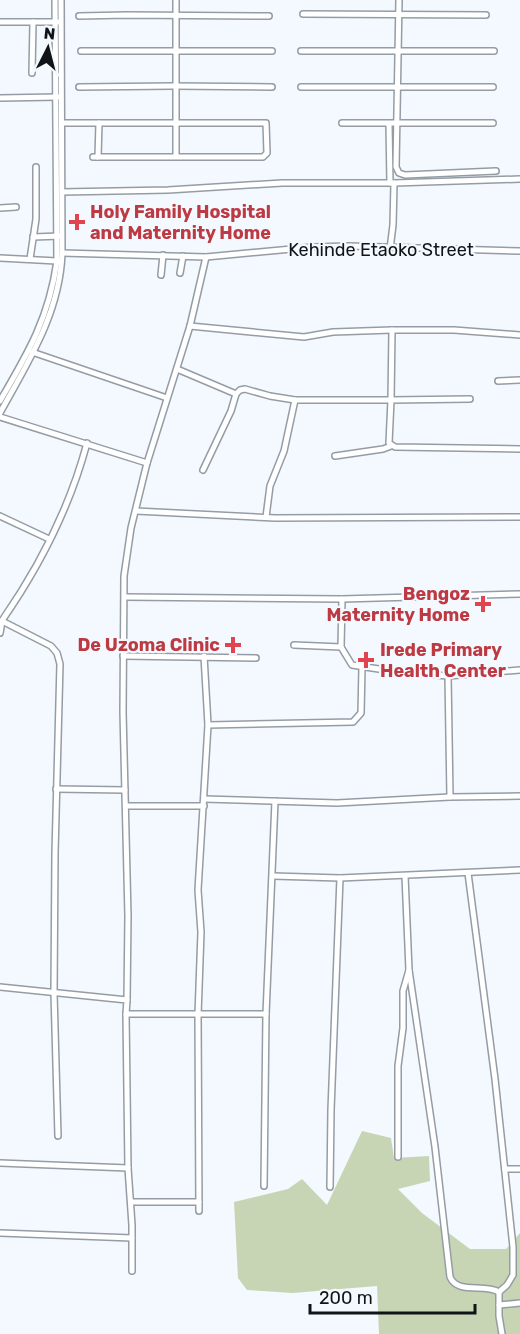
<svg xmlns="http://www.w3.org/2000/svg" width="520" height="1334" font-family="Rubik,sans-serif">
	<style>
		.green { fill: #c7d5b5 }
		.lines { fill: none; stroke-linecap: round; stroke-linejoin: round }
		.street-casing { stroke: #949da5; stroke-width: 8 }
		.street { stroke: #fff; stroke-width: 5 }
		.health-dot { fill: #e0444e; stroke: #f3f9fe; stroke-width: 2 }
		.labels { text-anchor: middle; stroke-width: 4.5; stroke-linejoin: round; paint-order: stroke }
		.health-label { font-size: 18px; font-weight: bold; fill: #be3a42; stroke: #f3f9fe; text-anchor: start }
		.street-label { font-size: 18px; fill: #111417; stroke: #f3f9fe }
	</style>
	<rect width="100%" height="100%" fill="#f3f9fe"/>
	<!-- green -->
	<path class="green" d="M362,1131L391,1138L394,1158L429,1156L430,1181L398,1189L422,1213L470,1249H506L520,1233V1334H379L377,1286L293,1293L247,1290L238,1278L234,1202L288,1189L302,1179L327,1205Z"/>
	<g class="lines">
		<!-- street casing -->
		<g class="street-casing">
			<g id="street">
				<path d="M399,0L396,167L399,173L405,175L496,171"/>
				<path d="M303,14L486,15"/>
				<path d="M79,16L127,15L269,16"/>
				<path d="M0,22H58"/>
				<path d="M81,51H272"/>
				<path d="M301,51H494"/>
				<path d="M32,73L33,22"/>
				<path d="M79,87L173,86L272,87"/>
				<path d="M301,87H493"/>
				<path d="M0,98L58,97"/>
				<path d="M62,123H266L267,153L263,157H93"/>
				<path d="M342,123H493"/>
				<path d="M389,124L390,183"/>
				<path d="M176,156V0"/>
				<path d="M98,157L99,123"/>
				<path d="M62,192L168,190L282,183H394L520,179"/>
				<path d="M0,208L16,207"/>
				<path d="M33,237L60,236"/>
				<path d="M390,249L393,225L394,183"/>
				<path d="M62,253L206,257L313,247L349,246L520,251"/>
				<path d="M0,258L57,261"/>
				<path d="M30,259L36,219V167"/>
				<path d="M180,273L183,256"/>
				<path d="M161,275L163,255"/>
				<path d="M190,326L304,337L333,332L392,330H454L520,335"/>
				<path d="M32,352L167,398"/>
				<path d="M177,369L236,394L240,390L245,389L270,396L295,400H391L392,330"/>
				<path d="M498,381L520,380"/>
				<path d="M470,399L391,400L389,443L395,447L520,449"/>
				<path d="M0,401C28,353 49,318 57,261L55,0"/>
				<path d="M0,413C28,362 60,313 62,253L61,0"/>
				<path d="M0,417L147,463"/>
				<path d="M335,456L383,449L391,446"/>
				<path d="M203,470L231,411L236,394"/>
				<path d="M136,511L275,518L520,517"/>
				<path d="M0,516L49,539"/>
				<path d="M266,517L270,486L284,451L295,400"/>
				<path d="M125,597L342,599L520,594"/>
				<path d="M342,599L341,647L352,665L399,672L448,676L520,670"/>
				<path d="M2,621L51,646L57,653L60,664L55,853L54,993L58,1136"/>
				<path d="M1,622C38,569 70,507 87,443"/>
				<path d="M0,633L2,621"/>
				<path d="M294,645L341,647"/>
				<path d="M123,656L256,658"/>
				<path d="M448,676L450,797"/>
				<path d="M208,725L353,722L361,713L362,667"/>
				<path d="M56,789L125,790"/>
				<path d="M204,799L337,803L450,797L520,796"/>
				<path d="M127,806H204"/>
				<path d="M468,873L495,1079L513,1247V1275L507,1285L499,1292"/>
				<path d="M273,876L340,878L520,870"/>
				<path d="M409,970L435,1147L450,1277C458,1295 484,1283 499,1292"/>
				<path d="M0,987L127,1000L126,1014H266"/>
				<path d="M127,1000L128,916L123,712L124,576L131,528L147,463L190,326L206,257"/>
				<path d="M126,1014L128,1168L132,1225V1271"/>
				<path d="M398,1157V1066L403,1028V991L409,970L405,876"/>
				<path d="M0,1163L128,1168"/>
				<path d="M505,1169H520"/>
				<path d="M264,1186L266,1014L275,801"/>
				<path d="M330,1187L331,1110L340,878"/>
				<path d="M131,1202H199"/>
				<path d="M199,1211L198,1015L201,932L198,890L208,725L204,656"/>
				<path d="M0,1233L132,1238"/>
				<path d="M499,1292V1316L502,1334"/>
				<path d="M499,1305L520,1303"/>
			</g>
		</g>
		<!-- street -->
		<use href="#street" class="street"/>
	</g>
	<!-- markers -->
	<g class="health-dot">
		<path d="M74 213h6v6h6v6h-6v6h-6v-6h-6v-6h6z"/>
		<path d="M480 595h6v6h6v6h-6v6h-6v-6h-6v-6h6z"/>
		<path d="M230 636h6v6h6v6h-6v6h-6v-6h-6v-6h6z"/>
		<path d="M363 651h6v6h6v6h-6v6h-6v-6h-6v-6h6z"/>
	</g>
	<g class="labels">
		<!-- health labels -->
		<g class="health-label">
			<text x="90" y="218">Holy Family Hospital<tspan x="90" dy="21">and Maternity Home</tspan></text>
			<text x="470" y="600" text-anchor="end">Bengoz<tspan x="470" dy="21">Maternity Home</tspan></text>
			<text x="220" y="651" text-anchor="end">De Uzoma Clinic</text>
			<text x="380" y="656">Irede Primary<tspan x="380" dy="21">Health Center</tspan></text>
		</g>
		<!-- street labels -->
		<g class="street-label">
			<text x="381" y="256">Kehinde Etaoko Street</text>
		</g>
	</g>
	<!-- north arrow -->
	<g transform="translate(48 48) rotate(6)" stroke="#f3f9fe" stroke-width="4.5" paint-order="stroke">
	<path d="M0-4.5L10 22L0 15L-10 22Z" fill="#111417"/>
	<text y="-9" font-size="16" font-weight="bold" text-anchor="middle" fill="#111417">N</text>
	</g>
	<!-- scale -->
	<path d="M310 1304v9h165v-9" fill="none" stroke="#111417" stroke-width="3"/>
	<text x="319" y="1304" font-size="18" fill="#111417" stroke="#f3f9fe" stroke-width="4.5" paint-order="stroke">200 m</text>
</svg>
